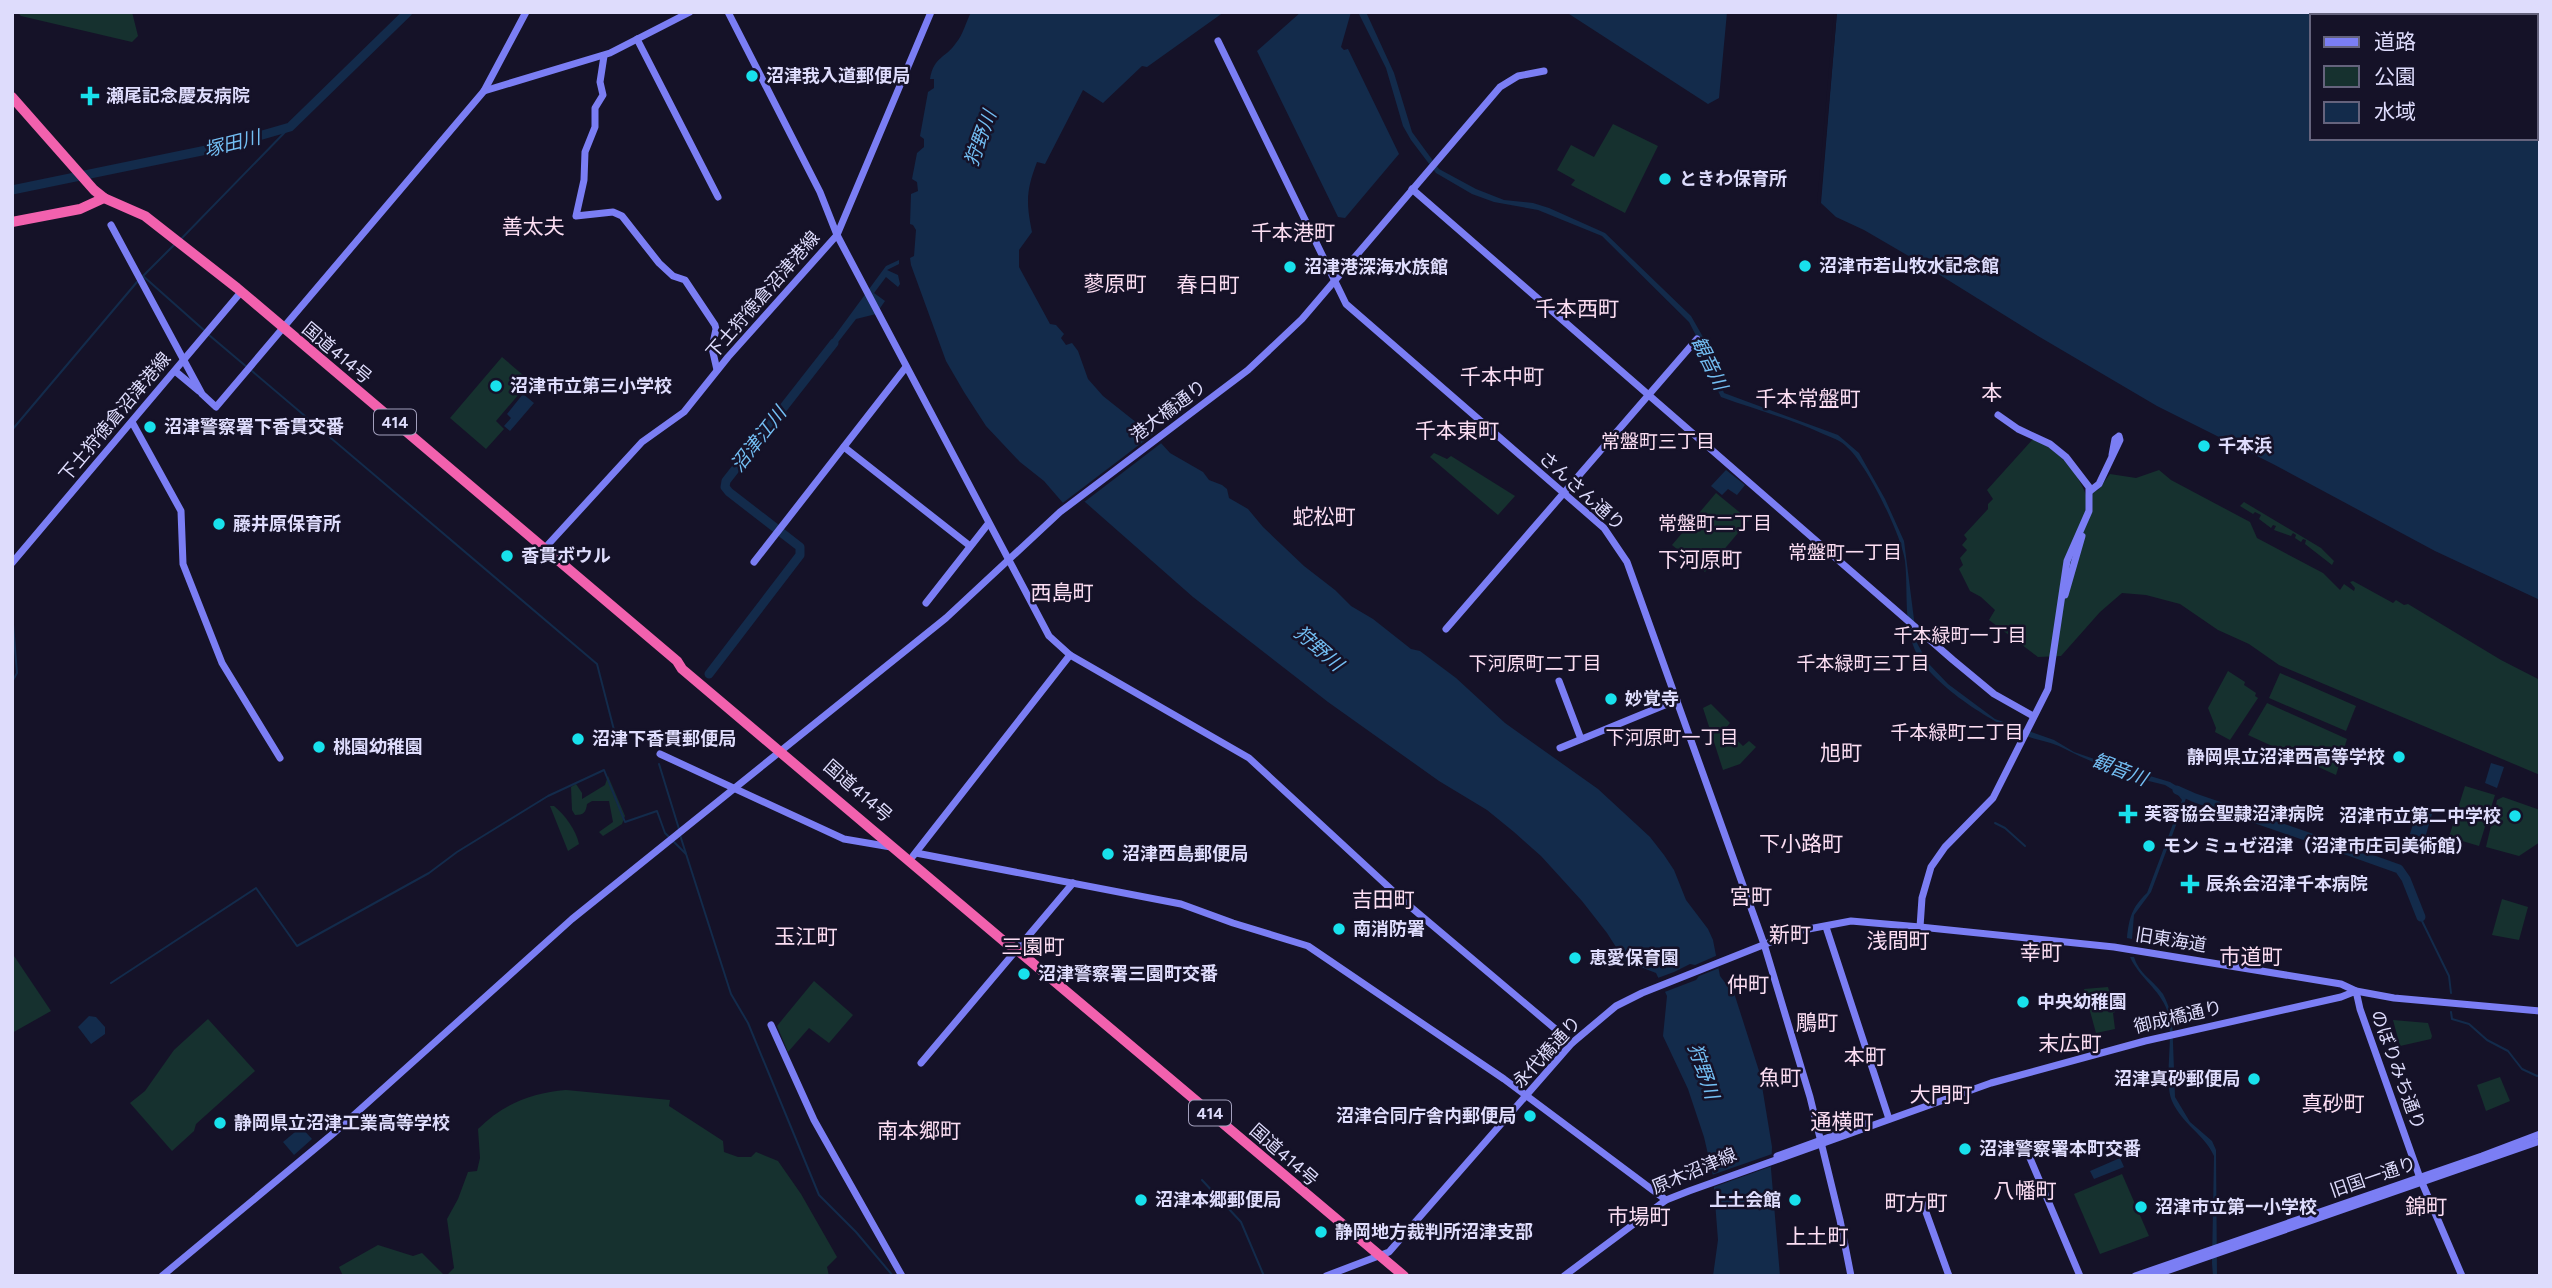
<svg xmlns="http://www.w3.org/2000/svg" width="2552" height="1288" font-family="Figtree,'Noto Sans JP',sans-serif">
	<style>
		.green { fill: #16312f }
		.water { fill: #132b4b; fill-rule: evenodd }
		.pier { fill: #151228 }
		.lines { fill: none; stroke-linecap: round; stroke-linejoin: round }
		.stream { stroke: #132b4b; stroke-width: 2 }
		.river { stroke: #132b4b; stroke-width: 9 }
		.secondary { stroke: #7b7ef4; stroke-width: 7 }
		.highway { stroke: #f261ae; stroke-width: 10 }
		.poi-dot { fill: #18e1ec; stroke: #151228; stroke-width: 2.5 }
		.labels { text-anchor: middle; stroke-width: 5; stroke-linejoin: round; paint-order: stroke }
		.shield { fill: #151228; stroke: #a29fbc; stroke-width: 2 }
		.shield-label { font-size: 16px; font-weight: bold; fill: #dedcfc }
		.poi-label { font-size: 18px; font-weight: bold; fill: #dedcfc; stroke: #151228; text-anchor: start }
		.street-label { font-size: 18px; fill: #dedcfc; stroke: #151228 }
		.water-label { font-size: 19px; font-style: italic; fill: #73bef3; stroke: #151228 }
		.neighbourhood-label { font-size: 19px; fill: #fcdef3; stroke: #151228 }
		.quarter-label { font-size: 21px; fill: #fcdef3; stroke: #151228 }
	</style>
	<rect width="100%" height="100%" fill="#151228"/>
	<!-- green -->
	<g class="green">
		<path d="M17,12H132L138,36L132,42L21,16Z"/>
		<path d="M1613,124L1658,146L1625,213L1571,185L1575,180L1557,170L1571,145L1594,157Z"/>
		<path d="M502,357L530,381L496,421L504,429L486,449L450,418Z"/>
		<path d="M2033,439C2057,449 2077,470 2086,495L2098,490L2110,474L2136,478L2159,470L2171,480L2250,522L2257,538L2323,573L2340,590L2344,584L2354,591L2355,588L2350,582L2353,581L2393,603L2396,600L2404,605L2408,604L2501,660L2540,680V775L2279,665L2249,644L2218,630L2180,604L2146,595L2122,593L2100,612L2061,656L2038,657L1989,620L1995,610L1981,597L1970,591L1959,569L1963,565L1960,558L1967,550L1962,545L1967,539L1964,535L1988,509V504L1993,499L1987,490Z"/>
		<path d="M1434,453L1447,459L1451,456L1515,496L1498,515L1430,457Z"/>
		<path d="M1716,493L1749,520L1705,572L1672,545Z"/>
		<path d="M2244,502L2321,548L2334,561L2332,565L2305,544L2306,540L2303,539L2301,542L2295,538L2296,535L2293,533L2291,536L2274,530L2276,526L2273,525L2271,528L2259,519L2261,515L2255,512L2253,514L2240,506Z"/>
		<path d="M2228,671L2245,682L2244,685L2256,693L2255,696L2258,698L2230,740L2215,732L2216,728L2208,708Z"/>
		<path d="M2280,673L2356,706L2346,731L2269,698Z"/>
		<path d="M2267,703L2347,739L2336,775L2248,735Z"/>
		<path d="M1711,704L1730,723L1725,729L1743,746L1749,741L1756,747L1740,764L1723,770L1703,708Z"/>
		<path d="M608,776L625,816L622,824L603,836L599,832L613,822L609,801H592L587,804C586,812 584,815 575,815L572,810L571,787L576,784L582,793V799L605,785Z"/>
		<path d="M2465,786L2495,795L2479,846L2449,837Z"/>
		<path d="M2503,797L2540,810V842L2519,856L2486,847L2497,800Z"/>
		<path d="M550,806H554C565,815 576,830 579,844L568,851Z"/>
		<path d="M2502,899L2528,907L2519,940L2492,935Z"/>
		<path d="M12,953L51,1011L12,1033Z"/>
		<path d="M814,981L853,1015L829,1043L809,1028L788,1052L777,1026Z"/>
		<path d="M2108,987L2115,1012L2113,1013L2115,1029L2096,1033L2084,989Z"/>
		<path d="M208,1019L255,1071L196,1124L194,1131L172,1151L130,1103L145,1091L174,1050Z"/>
		<path d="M2393,1020L2428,1023L2432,1036L2431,1039L2400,1046Z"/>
		<path d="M2500,1077L2510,1101L2486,1111L2477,1085Z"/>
		<path d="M566,1090L670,1100L669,1106L723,1141L724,1152L738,1157H751L756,1152L778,1161L801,1194L837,1257L827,1267L829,1276H446L454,1268L447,1219L458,1199L468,1172L477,1171L480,1158L478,1129C503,1104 531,1093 566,1090Z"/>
		<path d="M2122,1174L2149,1236L2100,1254L2074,1194Z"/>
		<path d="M378,1245L413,1256L422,1253L445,1276H343L339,1267Z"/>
	</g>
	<!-- water -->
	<g class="water">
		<path d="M971,12H1224L1147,67L1142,66L1103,103L1083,90L1045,164L1037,162C1026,191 1026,202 1032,232L1019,250V267L1050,324L1056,325L1064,334L1061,338L1066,345L1072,343L1078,351L1088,379L1103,396L1142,427L1151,432L1170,453L1203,472L1209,480L1222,485L1227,489L1229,498L1248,509L1263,527L1304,566L1335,590L1351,606L1373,619L1411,649L1420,651L1456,678L1505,723L1598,789L1650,837L1664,855L1674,870L1686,900L1708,929L1713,940L1720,976L1735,996L1760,1074L1772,1147L1771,1169L1780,1276H1713L1718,1240L1713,1176L1704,1137L1688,1089L1663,1036L1667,996L1656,973L1625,961L1607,933L1582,901L1541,856L1514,832L1487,810L1439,781L1328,702L1193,597L1085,502L1063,503L1044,481L1020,462L986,426L964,392L946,361L911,265L910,258L914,256L916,230L913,225L910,224L911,194L918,191L917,182L912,179L917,153L924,147V139L920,136L928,92L934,88V79H930C934,56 945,59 956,43C963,35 966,22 971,12Z"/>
		<path d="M1301,12H1351L1341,47L1344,50L1348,49L1399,154L1345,218L1338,217L1257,51Z"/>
		<path d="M1358,12H1366L1394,73L1412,132L1439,169L1476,189L1504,200L1533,203L1549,208L1605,233L1691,316L1703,337L1724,393L1838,435L1859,453L1885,499L1904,541L1917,643L1928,663L1948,684L1995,719L2054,740L2074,752L2100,761L2170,782L2188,793L2151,892L2134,915L2132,939L2127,938C2129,918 2132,907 2147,893L2182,800L2175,791L2165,785C2129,777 2094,764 2061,747C2049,741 2034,740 2021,734C1988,720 1924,680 1913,645C1904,619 1908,588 1905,561C1902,536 1867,465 1848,448C1841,440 1830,437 1821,433C1788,418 1754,409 1721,397L1713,381L1704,351L1689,322L1602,236L1538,210L1494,202L1472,194L1436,173L1411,140L1403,126L1386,68Z"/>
		<path d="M1566,12H1727L1719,98L1708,104Z"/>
		<path d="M1837,12H2540V600L2435,551L2273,464L2157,406L2038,336L1919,262L1864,230L1836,217L1821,203ZM2312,16H2536V138H2312Z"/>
		<path d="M899,260V264L887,270L898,275L900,284L898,287L886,277L874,293L885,301L876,314L856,319L832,350L829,353L825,349L886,266Z"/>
		<path d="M523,394L534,403L510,431L504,426L511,418L507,414Z"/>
		<path d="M1726,470L1745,485L1737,495L1728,489L1722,495L1711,486Z"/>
		<path d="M2491,763L2504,767L2497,788L2485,783Z"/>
		<path d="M2417,810L2432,814L2425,838L2410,834Z"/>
		<path d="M2130,957H2134C2139,974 2154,981 2163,994C2167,1001 2169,1009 2172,1016L2175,1097L2190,1122L2212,1141L2216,1150L2217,1276H2213L2212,1263L2214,1156C2205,1135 2182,1124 2172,1101C2163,1079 2175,1034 2167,1010C2160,990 2139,977 2130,957Z"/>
		<path d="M89,1016L96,1017L105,1027V1034L91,1044L78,1027Z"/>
		<path d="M301,1127L312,1139L294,1155L283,1142Z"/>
		<path d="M2120,1158L2124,1167L2094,1179L2090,1171Z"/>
	</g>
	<!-- pier -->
	<g class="pier">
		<path d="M1834,12H1837L1820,207L1817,203Z"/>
		<path d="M1156,432L1164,441L1079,506L1060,505Z"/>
		<path d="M1718,955L1722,967L1699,976L1696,980L1662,993L1655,979L1674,972L1690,964L1695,965Z"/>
		<path d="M1775,1153V1165L1711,1188L1709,1176Z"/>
	</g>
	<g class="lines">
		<!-- stream -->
		<g class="stream">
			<path d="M181,239L290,127"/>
			<path d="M143,276L205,331"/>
			<path d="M143,276L174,245"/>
			<path d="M209,335L248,368"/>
			<path d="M252,371L597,664L614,730"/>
			<path d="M12,430L137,282"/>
			<path d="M12,612L17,673L12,682"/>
			<path d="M659,764L679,829"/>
			<path d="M1995,823L2005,828L2025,846"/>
			<path d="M680,835L731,994L748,1023L819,1195L856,1232L893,1276"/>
			<path d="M673,841L686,854"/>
			<path d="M2422,921L2449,976L2451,993"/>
			<path d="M111,983L256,888L297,946L429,873L457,852L548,796L604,770L625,822L657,811L665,833L669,837"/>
			<path d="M2451,1012L2452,1019L2469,1024L2487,1040L2508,1051L2522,1069L2537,1076L2540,1075"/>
			<path d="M1202,1180L1241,1222L1264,1276"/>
		</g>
		<!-- river -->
		<g class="river">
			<path d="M12,190L221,147L290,127L408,12"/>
			<path d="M709,674L800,555V547L729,492L725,487L726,481L834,343"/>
			<path d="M2177,790L2195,798L2317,840"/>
			<path d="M2326,843L2399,869L2406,879L2421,917"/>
		</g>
		<!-- secondary -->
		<g class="secondary">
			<path d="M728,12L820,192L837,235L1049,636L1070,655L1249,758L1406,903L1572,1043"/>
			<path d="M637,39L718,197"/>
			<path d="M1218,41L1346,304L1604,528L1627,562L1764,944L1810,1097L1840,1220L1851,1276"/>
			<path d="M604,56L600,82L603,95L595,108V127L585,152L584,180L576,216L613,212L622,216L659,263L673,276L685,280L715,325L716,329L712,348L717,370"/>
			<path d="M484,91L610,53L690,12"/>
			<path d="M1412,189L1953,660L1994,694L2033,716"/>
			<path d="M111,225L202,394L216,407L484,91L526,12"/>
			<path d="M175,371L199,391"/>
			<path d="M132,422L181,511L183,564L222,663L280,758"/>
			<path d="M844,447L970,546"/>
			<path d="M2090,491L2099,484L2120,440L2119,436L2115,439L2112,455"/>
			<path d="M544,549L642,442L684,412L728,357L837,235L931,12"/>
			<path d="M754,562L906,367"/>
			<path d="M12,563L241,292"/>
			<path d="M2065,595L2082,536"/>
			<path d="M926,603L988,524"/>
			<path d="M1446,629L1697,339"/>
			<path d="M1559,681L1581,739"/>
			<path d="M1560,748L1677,700"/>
			<path d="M660,754L844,839L891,847"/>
			<path d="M916,853L1181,904L1233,923L1308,946L1504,1079L1666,1200"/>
			<path d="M913,856L1070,655"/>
			<path d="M1826,927L1889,1119"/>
			<path d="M1920,927L1922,898L1931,867L1945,847L1993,798L2048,689L2067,561L2089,511V487L2066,457L2050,444L2018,429L1998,415"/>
			<path d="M771,1025L814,1120L902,1276"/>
			<path d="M921,1063L1073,883"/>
			<path d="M2024,1144L2080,1276"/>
			<path d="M1777,1156L1868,1123"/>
			<path d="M1923,1204L1949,1276"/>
			<path d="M162,1276L335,1132L572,919L946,618L1060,512L1248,370L1302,319L1500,87L1518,76L1544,71"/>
			<path d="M1326,1276L1389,1252L1572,1043L1616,1006L1642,993L1798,931L1851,921L1920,927L2114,947L2341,984L2356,991L2394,998L2540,1011"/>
			<path d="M1564,1276L1666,1200L1689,1191L1991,1083L2145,1041L2341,997L2356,991L2360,1009L2420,1178L2462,1276"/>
			<path d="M2135,1276L2482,1156L2540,1134"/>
			<path d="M2152,1276L2540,1141"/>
		</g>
		<!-- highway -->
		<g class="highway">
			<path d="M12,97L94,190L104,198L145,216L237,288L677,661L682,669L1006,943L1016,949L1404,1276"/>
			<path d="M12,222L80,209L104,198"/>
		</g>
	</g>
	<!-- markers -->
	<g class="poi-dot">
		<circle cx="752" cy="76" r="7"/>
		<path d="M86.5 85.5h7v7h7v7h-7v7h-7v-7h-7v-7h7z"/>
		<circle cx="1665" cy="179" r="7"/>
		<circle cx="1805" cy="266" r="7"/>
		<circle cx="1290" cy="267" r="7"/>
		<circle cx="496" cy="386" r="7"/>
		<circle cx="150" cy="427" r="7"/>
		<circle cx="2204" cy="446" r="7"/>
		<circle cx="219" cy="524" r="7"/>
		<circle cx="507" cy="556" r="7"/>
		<circle cx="1611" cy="699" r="7"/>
		<circle cx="578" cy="739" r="7"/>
		<circle cx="319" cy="747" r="7"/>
		<circle cx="2399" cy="757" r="7"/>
		<path d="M2124.5 803.5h7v7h7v7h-7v7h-7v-7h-7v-7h7z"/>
		<circle cx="2515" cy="816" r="7"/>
		<circle cx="2149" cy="846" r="7"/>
		<circle cx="1108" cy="854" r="7"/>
		<path d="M2186.5 873.5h7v7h7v7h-7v7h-7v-7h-7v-7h7z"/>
		<circle cx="1339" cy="929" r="7"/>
		<circle cx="1575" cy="958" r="7"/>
		<circle cx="1024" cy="974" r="7"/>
		<circle cx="2023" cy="1002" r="7"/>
		<circle cx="2254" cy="1079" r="7"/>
		<circle cx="1530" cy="1116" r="7"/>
		<circle cx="220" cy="1123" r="7"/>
		<circle cx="1965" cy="1149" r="7"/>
		<circle cx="1141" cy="1200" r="7"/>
		<circle cx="1795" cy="1200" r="7"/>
		<circle cx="2141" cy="1207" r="7"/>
		<circle cx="1321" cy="1232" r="7"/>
	</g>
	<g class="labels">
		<!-- shield labels -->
		<g class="shield">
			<rect x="374" y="409.5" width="42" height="25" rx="5"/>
			<rect x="1189" y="1100.5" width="42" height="25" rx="5"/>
		</g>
		<g class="shield-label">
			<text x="395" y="428">414</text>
			<text x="1210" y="1119">414</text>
		</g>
		<!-- poi labels -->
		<g class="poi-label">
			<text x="766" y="82">沼津我入道郵便局</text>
			<text x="106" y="102">瀬尾記念慶友病院</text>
			<text x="1679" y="185">ときわ保育所</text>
			<text x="1819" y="272">沼津市若山牧水記念館</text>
			<text x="1304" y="273">沼津港深海水族館</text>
			<text x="510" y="392">沼津市立第三小学校</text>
			<text x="164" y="433">沼津警察署下香貫交番</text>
			<text x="2218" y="452">千本浜</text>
			<text x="233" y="530">藤井原保育所</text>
			<text x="521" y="562">香貫ボウル</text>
			<text x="1625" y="705">妙覚寺</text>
			<text x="592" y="745">沼津下香貫郵便局</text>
			<text x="333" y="753">桃園幼稚園</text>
			<text x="2385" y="763" text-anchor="end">静岡県立沼津西高等学校</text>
			<text x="2144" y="820">芙蓉協会聖隷沼津病院</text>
			<text x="2501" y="822" text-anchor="end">沼津市立第二中学校</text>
			<text x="2163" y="852">モン ミュゼ沼津（沼津市庄司美術館）</text>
			<text x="1122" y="860">沼津西島郵便局</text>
			<text x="2206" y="890">辰糸会沼津千本病院</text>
			<text x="1353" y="935">南消防署</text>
			<text x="1589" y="964">恵愛保育園</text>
			<text x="1038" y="980">沼津警察署三園町交番</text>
			<text x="2037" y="1008">中央幼稚園</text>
			<text x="2240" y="1085" text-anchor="end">沼津真砂郵便局</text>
			<text x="1516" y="1122" text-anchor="end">沼津合同庁舎内郵便局</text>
			<text x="234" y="1129">静岡県立沼津工業高等学校</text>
			<text x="1979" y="1155">沼津警察署本町交番</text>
			<text x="1155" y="1206">沼津本郷郵便局</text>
			<text x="1781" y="1206" text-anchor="end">上土会館</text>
			<text x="2155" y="1213">沼津市立第一小学校</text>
			<text x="1335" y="1238">静岡地方裁判所沼津支部</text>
		</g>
		<!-- street labels -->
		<g class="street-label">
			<text transform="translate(763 295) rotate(-49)" y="6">下土狩徳倉沼津港線</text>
			<text transform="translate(337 353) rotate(40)" y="6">国道414号</text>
			<text transform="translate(1168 411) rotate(-37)" y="6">港大橋通り</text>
			<text transform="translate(115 417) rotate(-50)" y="6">下土狩徳倉沼津港線</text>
			<text transform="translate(1582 491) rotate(42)" y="6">さんさん通り</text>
			<text transform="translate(858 791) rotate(41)" y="6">国道414号</text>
			<text transform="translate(2171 940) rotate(9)" y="6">旧東海道</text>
			<text transform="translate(2178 1017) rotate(-13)" y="6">御成橋通り</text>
			<text transform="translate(1547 1052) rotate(-47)" y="6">永代橋通り</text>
			<text transform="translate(2398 1070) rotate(70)" y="6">のぼりみち通り</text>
			<text transform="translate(1284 1155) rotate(41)" y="6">国道414号</text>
			<text transform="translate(1694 1171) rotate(-23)" y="6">原木沼津線</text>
			<text transform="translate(2373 1177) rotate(-19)" y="6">旧国一通り</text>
		</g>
		<!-- water labels -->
		<g class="water-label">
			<text transform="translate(980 138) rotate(-70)" y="7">狩野川</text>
			<text transform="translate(232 143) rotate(-14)" y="7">塚田川</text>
			<text transform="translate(1710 363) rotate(64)" y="7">観音川</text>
			<text transform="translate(758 439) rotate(-52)" y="7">沼津江川</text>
			<text transform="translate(1319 648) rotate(41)" y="7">狩野川</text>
			<text transform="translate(2120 769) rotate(21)" y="7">観音川</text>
			<text transform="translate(1704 1071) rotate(71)" y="7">狩野川</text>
		</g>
		<!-- neighbourhood labels -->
		<g class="neighbourhood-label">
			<text x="1658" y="448">常盤町三丁目</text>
			<text x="1715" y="530">常盤町二丁目</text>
			<text x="1845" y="559">常盤町一丁目</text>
			<text x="1960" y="642">千本緑町一丁目</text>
			<text x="1535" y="670">下河原町二丁目</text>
			<text x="1863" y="670">千本緑町三丁目</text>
			<text x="1957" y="739">千本緑町二丁目</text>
			<text x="1672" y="744">下河原町一丁目</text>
		</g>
		<!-- quarter labels -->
		<g class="quarter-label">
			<text x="533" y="234">善太夫</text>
			<text x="1293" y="240">千本港町</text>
			<text x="1115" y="291">蓼原町</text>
			<text x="1208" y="292">春日町</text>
			<text x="1577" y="316">千本西町</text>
			<text x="1502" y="384">千本中町</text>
			<text x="1992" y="400">本</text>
			<text x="1808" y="406">千本常盤町</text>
			<text x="1457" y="438">千本東町</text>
			<text x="1324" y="524">蛇松町</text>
			<text x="1700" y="567">下河原町</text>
			<text x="1062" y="600">西島町</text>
			<text x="1841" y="760">旭町</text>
			<text x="1801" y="851">下小路町</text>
			<text x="1751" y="904">宮町</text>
			<text x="1383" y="907">吉田町</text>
			<text x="1790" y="942">新町</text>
			<text x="806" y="944">玉江町</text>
			<text x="1898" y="948">浅間町</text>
			<text x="1033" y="954">三園町</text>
			<text x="2041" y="960">幸町</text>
			<text x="2251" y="964">市道町</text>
			<text x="1748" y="992">仲町</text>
			<text x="1817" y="1030">鵰町</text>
			<text x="2070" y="1051">末広町</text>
			<text x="1865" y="1064">本町</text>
			<text x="1780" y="1085">魚町</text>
			<text x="1941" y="1102">大門町</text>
			<text x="2333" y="1111">真砂町</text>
			<text x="1842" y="1129">通横町</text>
			<text x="919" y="1138">南本郷町</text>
			<text x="2025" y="1198">八幡町</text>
			<text x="1916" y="1210">町方町</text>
			<text x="2426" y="1214">錦町</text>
			<text x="1639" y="1224">市場町</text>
			<text x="1817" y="1244">上土町</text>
		</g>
	</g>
	<!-- border -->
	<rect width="2552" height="1288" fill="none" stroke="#dedcfc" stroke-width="28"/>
	<!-- legend -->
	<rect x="2310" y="14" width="228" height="126" fill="#151228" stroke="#65637d" stroke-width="2"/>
	<rect x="2324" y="37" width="35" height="10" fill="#7b7ef4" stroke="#65637d" stroke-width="2"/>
	<text x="2374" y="49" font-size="21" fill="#dedcfc">道路</text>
	<rect x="2324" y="66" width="35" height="21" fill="#16312f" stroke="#65637d" stroke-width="2"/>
	<text x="2374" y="84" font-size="21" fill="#dedcfc">公園</text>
	<rect x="2324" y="102" width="35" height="21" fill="#132b4b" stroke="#65637d" stroke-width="2"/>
	<text x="2374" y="119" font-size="21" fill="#dedcfc">水域</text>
</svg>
